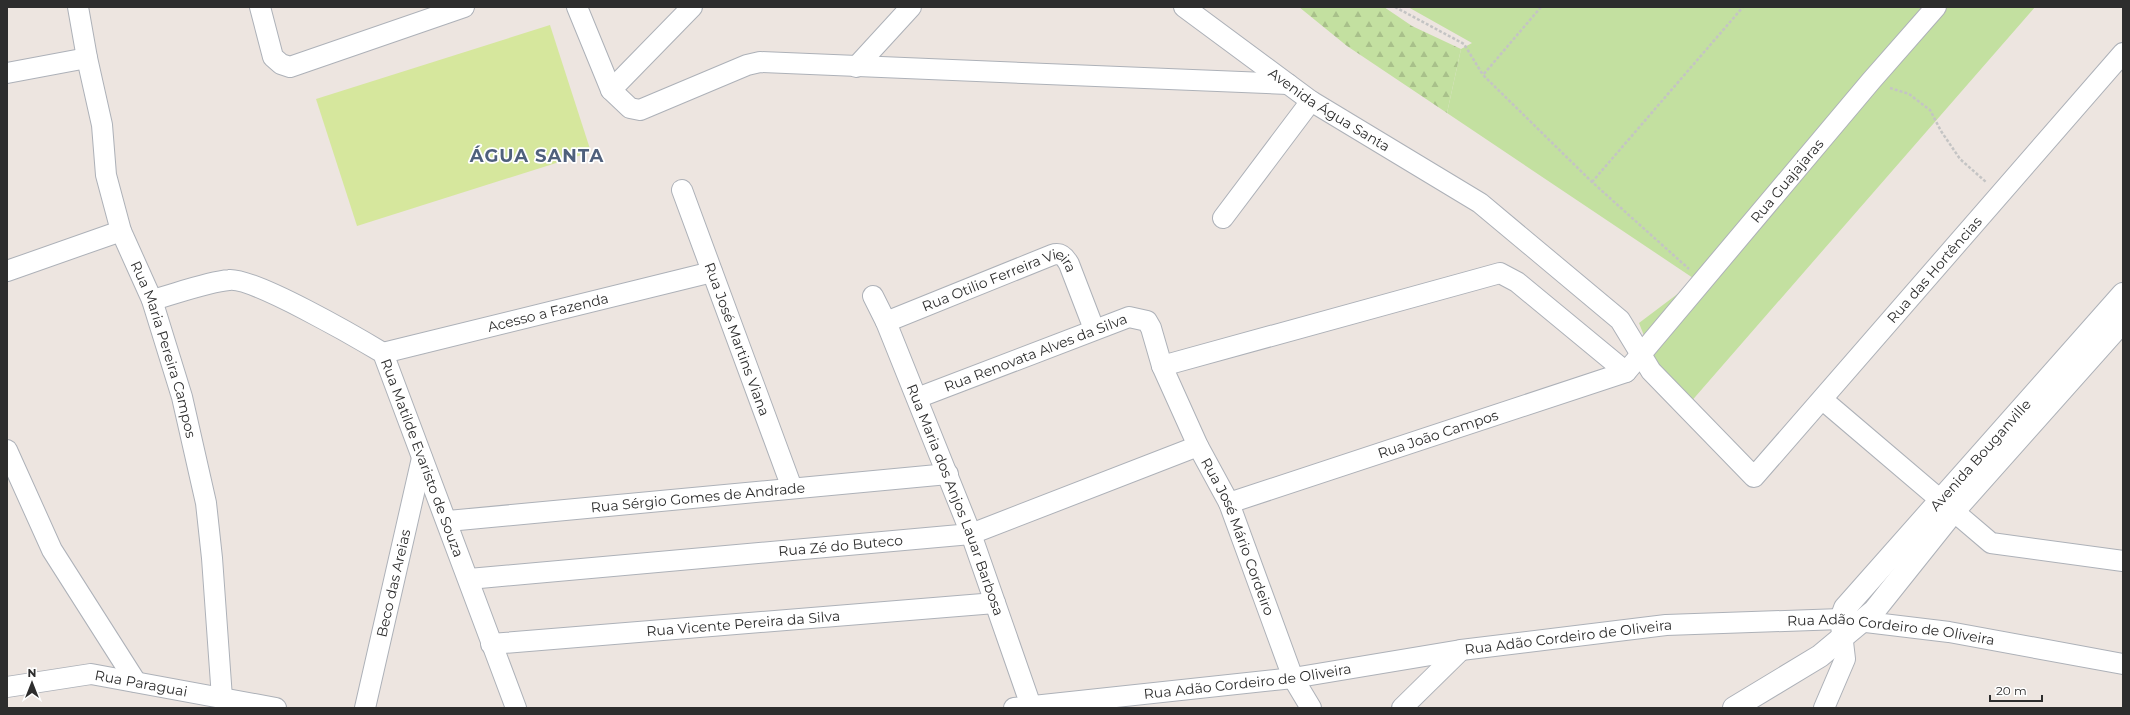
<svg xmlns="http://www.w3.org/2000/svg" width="2130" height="715" font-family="Montserrat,sans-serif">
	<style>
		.grass { fill: #c3e0a0 }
		.forest { fill: url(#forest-firs) }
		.pitch { fill: #d6e79d }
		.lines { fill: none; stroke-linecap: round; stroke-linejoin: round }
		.minor-casing { stroke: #adb1b8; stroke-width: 22 }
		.tertiary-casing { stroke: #adb1b8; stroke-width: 24 }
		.path { stroke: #c4c4c4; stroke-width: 2.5; stroke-dasharray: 3 2; stroke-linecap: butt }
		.minor { stroke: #fff; stroke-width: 20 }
		.tertiary { stroke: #fff; stroke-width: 22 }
		.labels { text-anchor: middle; stroke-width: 3.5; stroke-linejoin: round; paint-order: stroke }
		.street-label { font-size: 14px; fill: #2d2d2d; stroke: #fff }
		.district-label { font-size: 18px; font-weight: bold; letter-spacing: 1px; fill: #4f607c; stroke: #fff }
	</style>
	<defs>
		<pattern id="forest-firs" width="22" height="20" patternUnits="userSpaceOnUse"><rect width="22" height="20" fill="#c3e0a0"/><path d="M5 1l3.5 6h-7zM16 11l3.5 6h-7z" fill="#a8c08a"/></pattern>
	</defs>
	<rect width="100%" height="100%" fill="#ede5e0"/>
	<!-- grass -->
	<path class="grass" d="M1408,7H2035L1689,404L1656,366L1639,323L1696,280L1447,113L1461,49L1472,43Z"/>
	<!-- forest -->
	<path class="forest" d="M1299,7H1384L1412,26L1461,49L1447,113L1347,46Z"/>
	<!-- pitch -->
	<path class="pitch" d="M550,25L591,152L357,226L316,99Z"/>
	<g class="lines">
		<!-- minor casing -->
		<g class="minor-casing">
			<g id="minor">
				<path id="s1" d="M78,7L87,58L102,125L106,175L121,231L152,300L182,397L206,503L212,558L222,698"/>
				<path d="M260,7L273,57L281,64L290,67L464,7"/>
				<path d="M577,7L611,90L630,108L640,110L747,65L760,62L1288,84"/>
				<path id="s2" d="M1184,7L1311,101L1480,203L1620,320L1651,371L1754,477L2123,53"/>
				<path d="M856,67L911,7"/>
				<path d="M7,73L87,58"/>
				<path d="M611,90L692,7"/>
				<path id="s3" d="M682,190L792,488"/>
				<path d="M1223,218L1311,101"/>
				<path d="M7,271L121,231"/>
				<path id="s4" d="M873,296L886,322L971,534L1031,706"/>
				<path id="s5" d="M152,300C175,294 207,282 229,280C253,277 358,338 383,353L516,708"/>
				<path id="s6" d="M886,322L1052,255C1061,252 1065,257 1069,264L1094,329"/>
				<path id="s7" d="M383,353L712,272"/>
				<path d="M1162,366L1500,273L1517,282L1626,372"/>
				<path id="s8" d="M917,398L1129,317L1147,321L1151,328L1162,366L1198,446L1229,503L1293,678L1311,708"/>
				<path d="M1823,400L1991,543L2123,561"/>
				<path d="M7,450L52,550L136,682"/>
				<path id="s9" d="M1229,503L1626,372L1871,81L1936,7"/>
				<path id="s10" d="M448,521L948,474"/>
				<path id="s11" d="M469,579L971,534L1198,446"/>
				<path id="s12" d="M491,644L995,603"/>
				<path id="s13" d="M7,687L91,674L276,708"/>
				<path id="s14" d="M365,708L422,458"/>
				<path id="s15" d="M1014,708L1293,678L1461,650L1666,625L1841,619L1949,632L2123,664"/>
				<path d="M1402,708L1461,650"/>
				<path d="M1824,708L1845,659L1841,625"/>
			</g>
		</g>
		<!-- tertiary casing -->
		<g class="tertiary-casing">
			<g id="tertiary">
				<path id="s16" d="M1841,619L1845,608L2123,294"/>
				<path d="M1734,708L1820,656L1874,611L1953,512L2123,321"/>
			</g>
		</g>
		<!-- path -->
		<g class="path">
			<path d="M1395,7L1464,44L1483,75"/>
			<path d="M1541,7L1483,75L1592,182L1689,269"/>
			<path d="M1890,88L1909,94L1930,110L1941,131L1960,159L1986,182"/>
			<path d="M1592,182L1743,7"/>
		</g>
		<!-- minor -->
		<use href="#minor" class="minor"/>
		<!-- tertiary -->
		<use href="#tertiary" class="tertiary"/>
	</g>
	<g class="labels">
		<!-- street labels -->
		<g class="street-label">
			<text dy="5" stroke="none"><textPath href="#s2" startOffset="178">Avenida Água Santa</textPath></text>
			<text dy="5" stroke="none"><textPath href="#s9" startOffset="668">Rua Guajajaras</textPath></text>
			<text dy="5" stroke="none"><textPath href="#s2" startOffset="1020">Rua das Hortências</textPath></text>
			<text dy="5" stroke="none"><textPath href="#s6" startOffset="124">Rua Otilio Ferreira Vieira</textPath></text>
			<text dy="5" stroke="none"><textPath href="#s7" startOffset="170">Acesso a Fazenda</textPath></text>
			<text dy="5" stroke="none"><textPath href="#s3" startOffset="159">Rua José Martins Viana</textPath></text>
			<text dy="5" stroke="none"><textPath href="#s1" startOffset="355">Rua Maria Pereira Campos</textPath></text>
			<text dy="5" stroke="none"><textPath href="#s8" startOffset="127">Rua Renovata Alves da Silva</textPath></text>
			<text dy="5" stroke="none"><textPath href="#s9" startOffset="220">Rua João Campos</textPath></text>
			<text dy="5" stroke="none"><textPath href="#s16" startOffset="216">Avenida Bouganville</textPath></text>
			<text dy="5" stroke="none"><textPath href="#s5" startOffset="363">Rua Matilde Evaristo de Souza</textPath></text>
			<text dy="5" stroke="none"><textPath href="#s10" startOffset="251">Rua Sérgio Gomes de Andrade</textPath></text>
			<text dy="5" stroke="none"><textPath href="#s4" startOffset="220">Rua Maria dos Anjos Lauar Barbosa</textPath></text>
			<text dy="5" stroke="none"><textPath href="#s8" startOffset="480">Rua José Mário Cordeiro</textPath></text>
			<text dy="5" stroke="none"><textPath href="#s11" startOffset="373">Rua Zé do Buteco</textPath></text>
			<text dy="5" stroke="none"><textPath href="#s14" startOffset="128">Beco das Areias</textPath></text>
			<text dy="5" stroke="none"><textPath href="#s12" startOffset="253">Rua Vicente Pereira da Silva</textPath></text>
			<text dy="5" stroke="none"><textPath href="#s15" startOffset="883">Rua Adão Cordeiro de Oliveira</textPath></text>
			<text dy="5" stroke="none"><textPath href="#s15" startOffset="559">Rua Adão Cordeiro de Oliveira</textPath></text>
			<text dy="5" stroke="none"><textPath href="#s15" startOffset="235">Rua Adão Cordeiro de Oliveira</textPath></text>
			<text dy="5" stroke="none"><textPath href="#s13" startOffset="136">Rua Paraguai</textPath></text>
		</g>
		<!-- district labels -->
		<g class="district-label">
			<text x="537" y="162">ÁGUA SANTA</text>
		</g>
	</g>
	<!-- border -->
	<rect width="2130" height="715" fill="none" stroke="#2d2d2d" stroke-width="16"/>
	<!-- north arrow -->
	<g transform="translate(32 683)" stroke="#ffffff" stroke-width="3" paint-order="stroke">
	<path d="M0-3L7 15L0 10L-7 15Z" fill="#2d2d2d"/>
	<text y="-6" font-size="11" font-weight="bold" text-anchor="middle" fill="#2d2d2d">N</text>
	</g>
	<!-- scale -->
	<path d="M1990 695v6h52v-6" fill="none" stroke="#2d2d2d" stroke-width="2"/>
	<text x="1996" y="695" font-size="12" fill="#2d2d2d" stroke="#ffffff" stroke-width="3" paint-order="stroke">20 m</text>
</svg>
